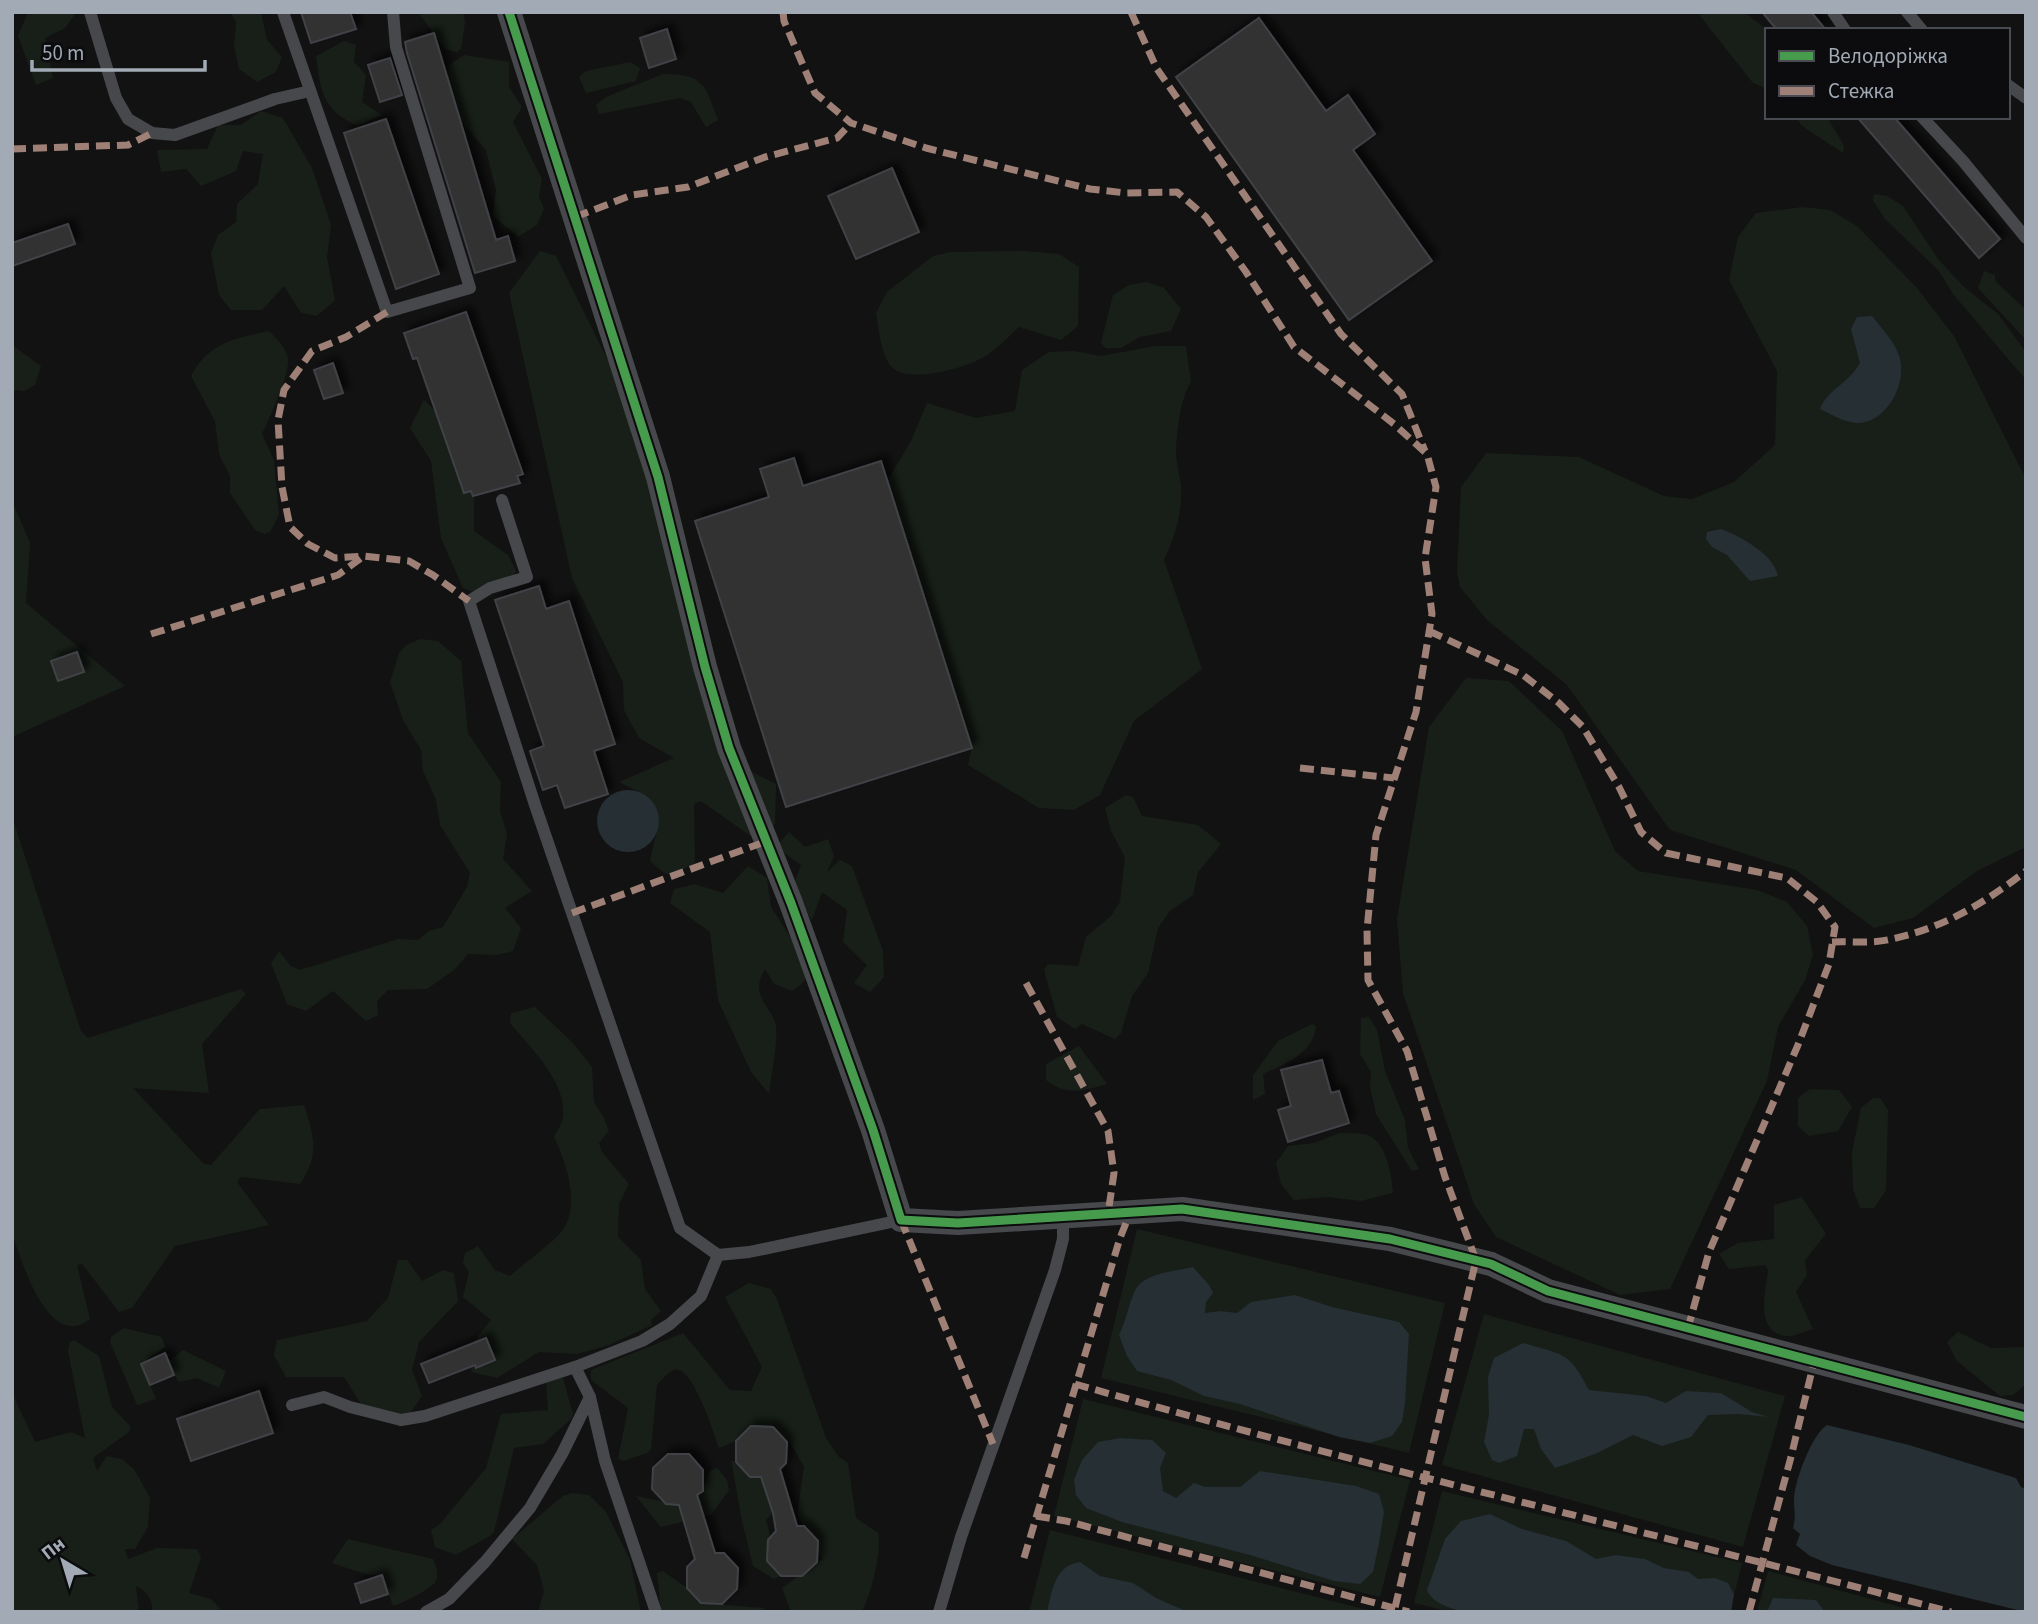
<svg xmlns="http://www.w3.org/2000/svg" width="2038" height="1624" font-family="'Source Sans 3',sans-serif">
	<style>
		.green { fill: #181f18 }
		.water { fill: #252f34 }
		.building { fill: #313133; stroke: #404246; stroke-width: 2; filter: url(#shadow) }
		.lines { fill: none; stroke-linecap: round; stroke-linejoin: round }
		.lane { stroke: #46484b; stroke-width: 12 }
		.street { stroke: #46484b; stroke-width: 24 }
		.quiet { stroke: #9e8076; stroke-width: 7; stroke-dasharray: 14 7; stroke-linecap: butt }
		.cycleway-casing { stroke: #0c0c0e; stroke-width: 13 }
		.cycleway { stroke: #469c4c; stroke-width: 9 }
	</style>
	<defs>
		<filter id="shadow"><feDropShadow dx="6" dy="-6" stdDeviation="3.5" flood-color="#0009"/></filter>
	</defs>
	<rect width="100%" height="100%" fill="#121212"/>
	<!-- green -->
	<g class="green">
		<path d="M28,12H77L65,28L45,38L53,78L36,85L18,36Z"/>
		<path d="M230,12H261L267,40L282,57L276,72L257,82L239,69L234,45L236,22Z"/>
		<path d="M418,12H463L465,22L461,49L457,52L445,49Z"/>
		<path d="M1697,12H1744L1767,30V89L1753,83Z"/>
		<path d="M344,41L356,45L354,62L366,75L362,102L382,115L357,126C322,109 321,92 316,56Z"/>
		<path d="M464,55L509,62V87L522,107L513,122L542,179L539,197L544,209L537,225L518,237L493,216L496,190L486,150L458,118L448,77L449,65Z"/>
		<path d="M630,62L640,68L636,81L586,93L579,77L586,71Z"/>
		<path d="M663,74C704,74 705,85 718,120L706,127L691,102L680,98L599,114L596,105L606,97Z"/>
		<path d="M261,111L283,118L312,168L331,225L327,257L335,300L317,316L301,313L284,286L262,310H231L219,295L211,253L218,235L236,222L237,204L258,184L263,154L243,151L236,171L201,186L186,169L161,172L157,150L207,149L218,125H241Z"/>
		<path d="M1796,117H1827L1844,146L1843,153L1802,126Z"/>
		<path d="M1874,194L1887,196L1903,206L1938,259L1964,287L1998,314L2026,352V380L1953,294L1939,271L1884,218L1873,200Z"/>
		<path d="M1802,207L1830,210L1857,226L1917,288L1954,336L2026,479V847L1977,871L1913,918L1874,928L1796,870L1670,830L1567,685L1487,620L1460,587L1457,572L1461,487L1486,453L1579,457L1664,496L1692,499L1734,482L1775,445L1777,371L1729,280L1738,237L1756,213Z"/>
		<path d="M540,251L556,256L644,433L752,837L701,801L694,804L695,863L673,875L664,873L650,861L659,821L643,794L619,782L674,758L639,738L624,710L623,682L572,578L509,293Z"/>
		<path d="M1023,251L1059,254L1079,267L1078,326L1061,340L1019,327C1008,337 995,351 982,358C964,368 912,383 894,369C881,359 879,329 876,313L887,292L933,256L950,252Z"/>
		<path d="M1984,271L1995,275V281L2026,310V340L1978,288Z"/>
		<path d="M1147,282L1164,288L1181,309L1171,331L1140,337L1121,348H1106L1101,343L1113,295L1129,285Z"/>
		<path d="M269,331C277,339 286,347 288,359C290,374 269,419 262,434L274,460L279,515L270,532L265,534L255,530L230,493V476L219,454L215,421L191,376C208,343 235,338 269,331Z"/>
		<path d="M12,345L41,366L35,385L24,391L18,390L12,392Z"/>
		<path d="M1155,346H1186L1191,382C1180,398 1176,436 1176,455C1177,466 1180,477 1181,487C1182,515 1175,536 1164,560L1202,669L1134,721L1100,795L1074,810L1039,808L968,765L972,747L887,481L910,443L927,403L976,418L1015,411L1022,370L1049,352L1074,351L1101,356Z"/>
		<path d="M424,400L453,428L474,499V531L508,555L516,571C507,592 482,598 463,588L441,538L431,461L410,428Z"/>
		<path d="M12,501L30,543L26,603L125,686L12,737Z"/>
		<path d="M420,639L438,641L461,661L468,733L501,782L500,811L507,834L503,859L532,891L505,908L521,928L513,951L498,955L468,954L454,970L427,989L388,990L377,1001L378,1015L366,1021L333,991L306,1011L287,1004L271,963L279,951L291,966L300,970L398,939L418,940L429,931L443,927L467,887L470,873L440,825L436,800L423,771L421,750L403,720L390,682L399,653L406,645Z"/>
		<path d="M1466,678L1509,681L1562,731L1615,851L1638,871L1757,890L1787,902L1807,926L1813,955L1805,980L1778,1027L1767,1081L1670,1289L1620,1295L1496,1237L1474,1204L1403,993L1397,919L1429,727Z"/>
		<path d="M750,771L776,784L775,824L764,833Z"/>
		<path d="M1126,795L1133,797L1142,816L1198,825L1221,844L1198,872L1193,895L1170,911L1158,928L1148,973L1132,996L1121,1033L1115,1039L1082,1024L1075,1029L1057,1017L1044,970L1048,964L1078,966L1086,937L1111,916L1120,902L1125,857L1111,831L1105,808Z"/>
		<path d="M12,816L81,1031L88,1038L241,989L246,994L202,1044L209,1093L133,1088L204,1164L211,1165L260,1109L304,1105C314,1136 320,1155 300,1184L241,1177L237,1182L269,1225L175,1246L132,1308L119,1312L82,1264L77,1265L90,1319C48,1352 22,1261 12,1234Z"/>
		<path d="M789,832L805,847L828,839L834,856L827,872L840,860L852,866L883,951L884,977L870,992L854,983L867,965L843,942L847,910L822,892L812,920L792,889L801,865L776,847Z"/>
		<path d="M748,866L767,878L771,907L809,966L804,982L792,991L774,984L765,969C748,997 772,1005 776,1026C778,1045 771,1074 769,1094L751,1072L718,1000L710,932L670,903L674,889L695,884L723,893Z"/>
		<path d="M535,1007L573,1043L592,1067L594,1102L604,1118L609,1131L599,1143L602,1152L629,1184L619,1204L618,1237L641,1260L645,1289L661,1311L651,1320L652,1325L609,1345L577,1354L539,1352L497,1378L472,1372L466,1351L491,1320L463,1297L469,1272L463,1263L465,1253L478,1246L495,1270L510,1276C521,1266 558,1239 564,1228C580,1202 566,1162 554,1137C557,1131 562,1124 563,1117C567,1081 530,1048 510,1023L511,1013Z"/>
		<path d="M1369,1017L1377,1030L1385,1071L1405,1120L1408,1148L1419,1169L1412,1171L1376,1114L1370,1087L1371,1072L1360,1054L1361,1018Z"/>
		<path d="M1312,1024L1316,1026C1313,1054 1286,1063 1263,1074L1265,1094L1253,1100V1075L1278,1041Z"/>
		<path d="M1079,1046L1107,1084C1083,1091 1067,1096 1046,1080V1064Z"/>
		<path d="M1810,1089L1839,1090L1852,1107L1838,1131L1809,1136L1798,1126V1098Z"/>
		<path d="M1873,1098H1880L1888,1110L1886,1190L1874,1208H1860L1853,1189L1852,1152L1861,1108Z"/>
		<path d="M1340,1133C1348,1134 1362,1132 1369,1136C1387,1143 1392,1177 1393,1193L1361,1201L1328,1197L1294,1200L1281,1184L1276,1163L1288,1146L1314,1143Z"/>
		<path d="M1802,1197L1826,1234L1805,1260L1807,1275L1796,1292L1813,1329C1805,1331 1794,1337 1786,1336C1754,1332 1766,1291 1768,1270L1765,1265L1729,1269L1719,1254L1738,1243L1774,1239V1205Z"/>
		<path d="M1137,1229L1445,1303L1409,1453L1101,1378Z"/>
		<path d="M398,1260H407L422,1281L443,1270L454,1273L458,1301L419,1342L412,1370L422,1396L400,1427L363,1407L344,1377H286L274,1355L277,1340L367,1321L388,1298Z"/>
		<path d="M749,1283L771,1289L777,1299L826,1438L839,1457L848,1463L856,1518L878,1533C882,1552 871,1594 862,1612H791L782,1588L822,1559L797,1514L804,1467L789,1440L757,1425L751,1426L736,1441L719,1448C714,1434 692,1363 674,1370C668,1372 661,1381 657,1385L651,1449L647,1453L623,1461L618,1459L628,1408L591,1380V1370L683,1333L730,1390L751,1391L762,1367L725,1297Z"/>
		<path d="M1484,1314L1785,1396L1743,1547L1442,1465Z"/>
		<path d="M124,1328L162,1337L165,1347L141,1364L156,1399L137,1405L110,1342L111,1337Z"/>
		<path d="M1958,1332L1991,1348L2026,1347V1384L2013,1395L2000,1396L1957,1361L1947,1342Z"/>
		<path d="M74,1340L99,1356L112,1407L131,1427L129,1432L93,1458L97,1471L107,1456L122,1459L134,1469L150,1498L148,1527L135,1549H125L128,1559L157,1548L197,1549L201,1557L189,1593L211,1599L223,1612H152C153,1598 147,1592 136,1586L139,1612H12V1393L35,1442L71,1432L85,1438L68,1351L70,1342Z"/>
		<path d="M183,1350L226,1371L219,1388L197,1378L179,1382L167,1363Z"/>
		<path d="M553,1374L563,1378L573,1414L571,1419L543,1444L514,1448L494,1532L490,1536L456,1555L435,1547L431,1530L440,1524L486,1468L501,1414L548,1410L546,1382Z"/>
		<path d="M1083,1399L1410,1480L1380,1597L1054,1516Z"/>
		<path d="M731,1460L783,1494L786,1499L766,1520L781,1576L774,1579L753,1566L742,1521Z"/>
		<path d="M717,1468L727,1480L729,1490L711,1515L661,1527L636,1496L694,1508L711,1470Z"/>
		<path d="M1442,1491L1742,1563L1730,1612H1451L1414,1603Z"/>
		<path d="M572,1493L589,1495L606,1512L630,1560L641,1612H538L544,1591L537,1565L512,1539L563,1496Z"/>
		<path d="M1050,1530L1376,1612H1029Z"/>
		<path d="M348,1539L433,1559C436,1566 439,1573 436,1581C432,1589 401,1604 393,1606L382,1575H368L332,1563Z"/>
		<path d="M663,1571L687,1588L701,1603L764,1608L766,1612H661L657,1573Z"/>
		<path d="M1768,1571L1919,1612H1757Z"/>
	</g>
	<!-- water -->
	<g class="water">
		<path d="M1872,316C1881,328 1895,342 1899,356C1909,385 1883,430 1850,422C1840,420 1829,413 1820,409C1827,390 1849,383 1860,363L1851,329L1857,317Z"/>
		<path d="M1721,529C1740,536 1774,554 1778,576L1750,581L1727,555L1712,547L1706,539L1707,532Z"/>
		<circle cx="628" cy="821" r="31"/>
		<path d="M1193,1267L1209,1285L1213,1293L1206,1302L1205,1313L1220,1311L1237,1313L1251,1302L1295,1295L1332,1307L1399,1322L1409,1334L1405,1403L1402,1422L1392,1436L1370,1443L1339,1437L1240,1404L1204,1396L1171,1380L1137,1371L1127,1356L1119,1335C1126,1321 1128,1307 1134,1293C1142,1272 1174,1272 1193,1267Z"/>
		<path d="M1523,1343C1563,1355 1569,1351 1589,1390L1646,1396L1666,1403L1686,1391L1721,1393L1752,1412L1769,1417L1738,1414L1708,1415L1691,1437L1662,1446L1633,1435L1595,1454L1555,1468L1541,1449L1534,1429H1524L1517,1456L1499,1463L1492,1460L1484,1442L1489,1415L1488,1377L1494,1358Z"/>
		<path d="M1827,1425L1909,1445L2016,1478L2021,1487L2026,1489V1612L1832,1565L1810,1556L1796,1545L1800,1534L1793,1528C1796,1517 1794,1510 1794,1500C1794,1482 1812,1434 1827,1425Z"/>
		<path d="M1120,1438L1152,1440L1166,1453L1160,1468L1163,1491L1176,1498L1194,1483L1205,1487H1240L1260,1471L1356,1486L1379,1494L1384,1512L1379,1543L1373,1572L1360,1584L1334,1581L1250,1555L1122,1522L1086,1508L1076,1495L1074,1480L1082,1460L1098,1442Z"/>
		<path d="M1490,1514L1522,1529L1566,1541L1596,1559L1616,1555L1645,1559L1664,1568L1689,1572L1698,1579L1715,1578L1728,1583L1734,1594L1731,1612H1462C1449,1607 1433,1604 1427,1590L1445,1539L1461,1521Z"/>
		<path d="M1080,1562L1100,1576L1133,1583L1156,1598L1188,1612H1047C1052,1591 1055,1565 1080,1562Z"/>
		<path d="M1773,1598L1816,1600L1825,1612H1767Z"/>
	</g>
	<!-- building -->
	<g class="building">
		<path d="M301,12H350L356,29L311,43Z"/>
		<path d="M1762,12H1811L1826,30H1777Z"/>
		<path d="M1259,18L1326,111L1348,95L1375,134L1353,150L1432,261L1349,320L1176,77Z"/>
		<path d="M667,29L676,59L649,68L640,38Z"/>
		<path d="M434,33L496,240L508,236L515,261L475,273L407,53L405,42Z"/>
		<path d="M390,58L402,95L380,102L368,65Z"/>
		<path d="M1857,117H1894L2000,239L1979,258Z"/>
		<path d="M386,119L439,274L396,289L344,133Z"/>
		<path d="M892,168L919,232L856,259L828,196Z"/>
		<path d="M68,224L75,244L12,266V243Z"/>
		<path d="M466,312L523,474L517,476L520,483L473,496L471,491L464,493L417,358L413,359L404,333Z"/>
		<path d="M333,363L343,393L324,399L314,370Z"/>
		<path d="M794,458L803,486L881,461L972,748L786,807L695,521L769,497L760,469Z"/>
		<path d="M539,586L546,609L569,601L615,744L594,751L608,794L565,808L557,785L543,790L530,751L544,746L495,600Z"/>
		<path d="M77,652L84,672L58,681L51,661Z"/>
		<path d="M1322,1060L1331,1093L1339,1091L1349,1123L1288,1142L1278,1110L1291,1106L1281,1070Z"/>
		<path d="M486,1338L495,1360L476,1368L475,1365L429,1383L421,1364Z"/>
		<path d="M165,1353L174,1375L150,1385L141,1364Z"/>
		<path d="M259,1391L273,1433L191,1461L177,1419Z"/>
		<path d="M751,1426L773,1427L787,1442L786,1463L780,1469L797,1526H804L818,1541L817,1562L802,1576H781L767,1561L768,1540L776,1531L773,1513L761,1477H750L736,1462V1441Z"/>
		<path d="M668,1454H689L703,1470V1491L697,1495L715,1553H724L738,1568L737,1589L722,1604L701,1603L687,1588V1567L695,1559L679,1505L666,1504L652,1489L653,1468Z"/>
		<path d="M382,1575L388,1594L361,1603L355,1584Z"/>
	</g>
	<g class="lines">
		<!-- lane -->
		<g class="lane">
			<path d="M90,12L116,98L128,119L152,133L175,135L275,99L310,91"/>
			<path d="M283,12L387,312L470,288L396,47L393,12"/>
			<path d="M1833,12L1845,30"/>
			<path d="M1907,12L1922,30"/>
			<path d="M2008,85L2026,98"/>
			<path d="M1922,117L1963,161L2026,238"/>
			<path d="M718,1255L749,1252L901,1220"/>
			<path d="M575,1367L590,1397L605,1461L656,1612"/>
			<path d="M292,1405L324,1397L350,1407L401,1420L425,1416L575,1367L642,1341L670,1324L701,1296L718,1255L680,1228L535,805L469,601L490,588L527,577L502,500"/>
			<path d="M426,1612L449,1599L485,1562L530,1508L562,1454L590,1397"/>
			<path d="M939,1612L961,1537L1055,1270L1063,1239V1216"/>
		</g>
		<!-- street -->
		<path class="street" d="M509,12L658,477L705,667L729,748L791,903L873,1130L901,1220L958,1223L1182,1209L1390,1239L1491,1264L1548,1291L2026,1417"/>
		<!-- quiet -->
		<g class="quiet">
			<path d="M783,12L784,21L815,93L851,123L926,148L1090,189L1126,193L1177,192L1206,217L1246,272L1294,347L1394,424L1427,454L1436,487L1425,558L1432,614L1416,712L1376,835L1367,930L1368,980L1407,1051L1445,1177L1476,1260L1394,1612"/>
			<path d="M1131,12L1157,69L1341,334L1402,394L1425,451"/>
			<path d="M12,149L128,145L152,133"/>
			<path d="M575,217L632,195L688,187L765,157L837,138L851,123"/>
			<path d="M387,312L346,337L312,351L284,390L278,420L282,487L290,527L308,544L335,558L364,556L409,561L433,575L469,601"/>
			<path d="M1429,631L1523,675L1559,703L1583,727L1619,787L1641,832L1666,853L1787,878L1817,902L1835,927L1829,964L1798,1045L1709,1252L1688,1328"/>
			<path d="M151,634L338,575L364,556"/>
			<path d="M1300,768L1394,778"/>
			<path d="M572,913L767,841"/>
			<path d="M1832,942C1851,941 1873,944 1892,939C1943,928 1985,903 2026,871"/>
			<path d="M1026,983L1108,1131L1114,1173L1108,1214"/>
			<path d="M901,1220L993,1444"/>
			<path d="M1075,1384C1366,1467 1660,1534 1951,1612"/>
			<path d="M1036,1516L1066,1521L1409,1612"/>
			<path d="M1024,1558L1120,1238L1130,1213"/>
			<path d="M1749,1612L1791,1457L1814,1362"/>
		</g>
		<!-- cycleway casing -->
		<g class="cycleway-casing">
			<path id="cycleway" d="M509,12L658,477L705,667L729,748L791,903L873,1130L901,1220L958,1223L1182,1209L1390,1239L1491,1264L1548,1291L2026,1417"/>
		</g>
		<!-- cycleway -->
		<use href="#cycleway" class="cycleway"/>
	</g>
	<!-- border -->
	<rect width="2038" height="1624" fill="none" stroke="#a1aab5" stroke-width="28"/>
	<!-- legend -->
	<rect x="1765" y="28" width="245" height="91" fill="#0c0c0e" stroke="#484b51" stroke-width="2"/>
	<rect x="1779" y="51" width="35" height="10" fill="#469c4c" stroke="#484b51" stroke-width="2"/>
	<text x="1828" y="63" font-size="21" fill="#a1aab5">Велодоріжка</text>
	<rect x="1779" y="86" width="35" height="10" fill="#9e8076" stroke="#484b51" stroke-width="2"/>
	<text x="1828" y="98" font-size="21" fill="#a1aab5">Стежка</text>
	<!-- north arrow -->
	<g transform="translate(63 1561) rotate(322)" stroke="#0c0c0e" stroke-width="5" paint-order="stroke">
	<path d="M0-5L12 26L0 18L-12 26Z" fill="#a1aab5"/>
	<text y="-10" font-size="19" font-weight="bold" text-anchor="middle" fill="#a1aab5">Пн</text>
	</g>
	<!-- scale -->
	<path d="M32 60v10h173v-10" fill="none" stroke="#a1aab5" stroke-width="3.5"/>
	<text x="42" y="60" font-size="21" fill="#a1aab5" stroke="#0c0c0e" stroke-width="5" paint-order="stroke">50 m</text>
</svg>
